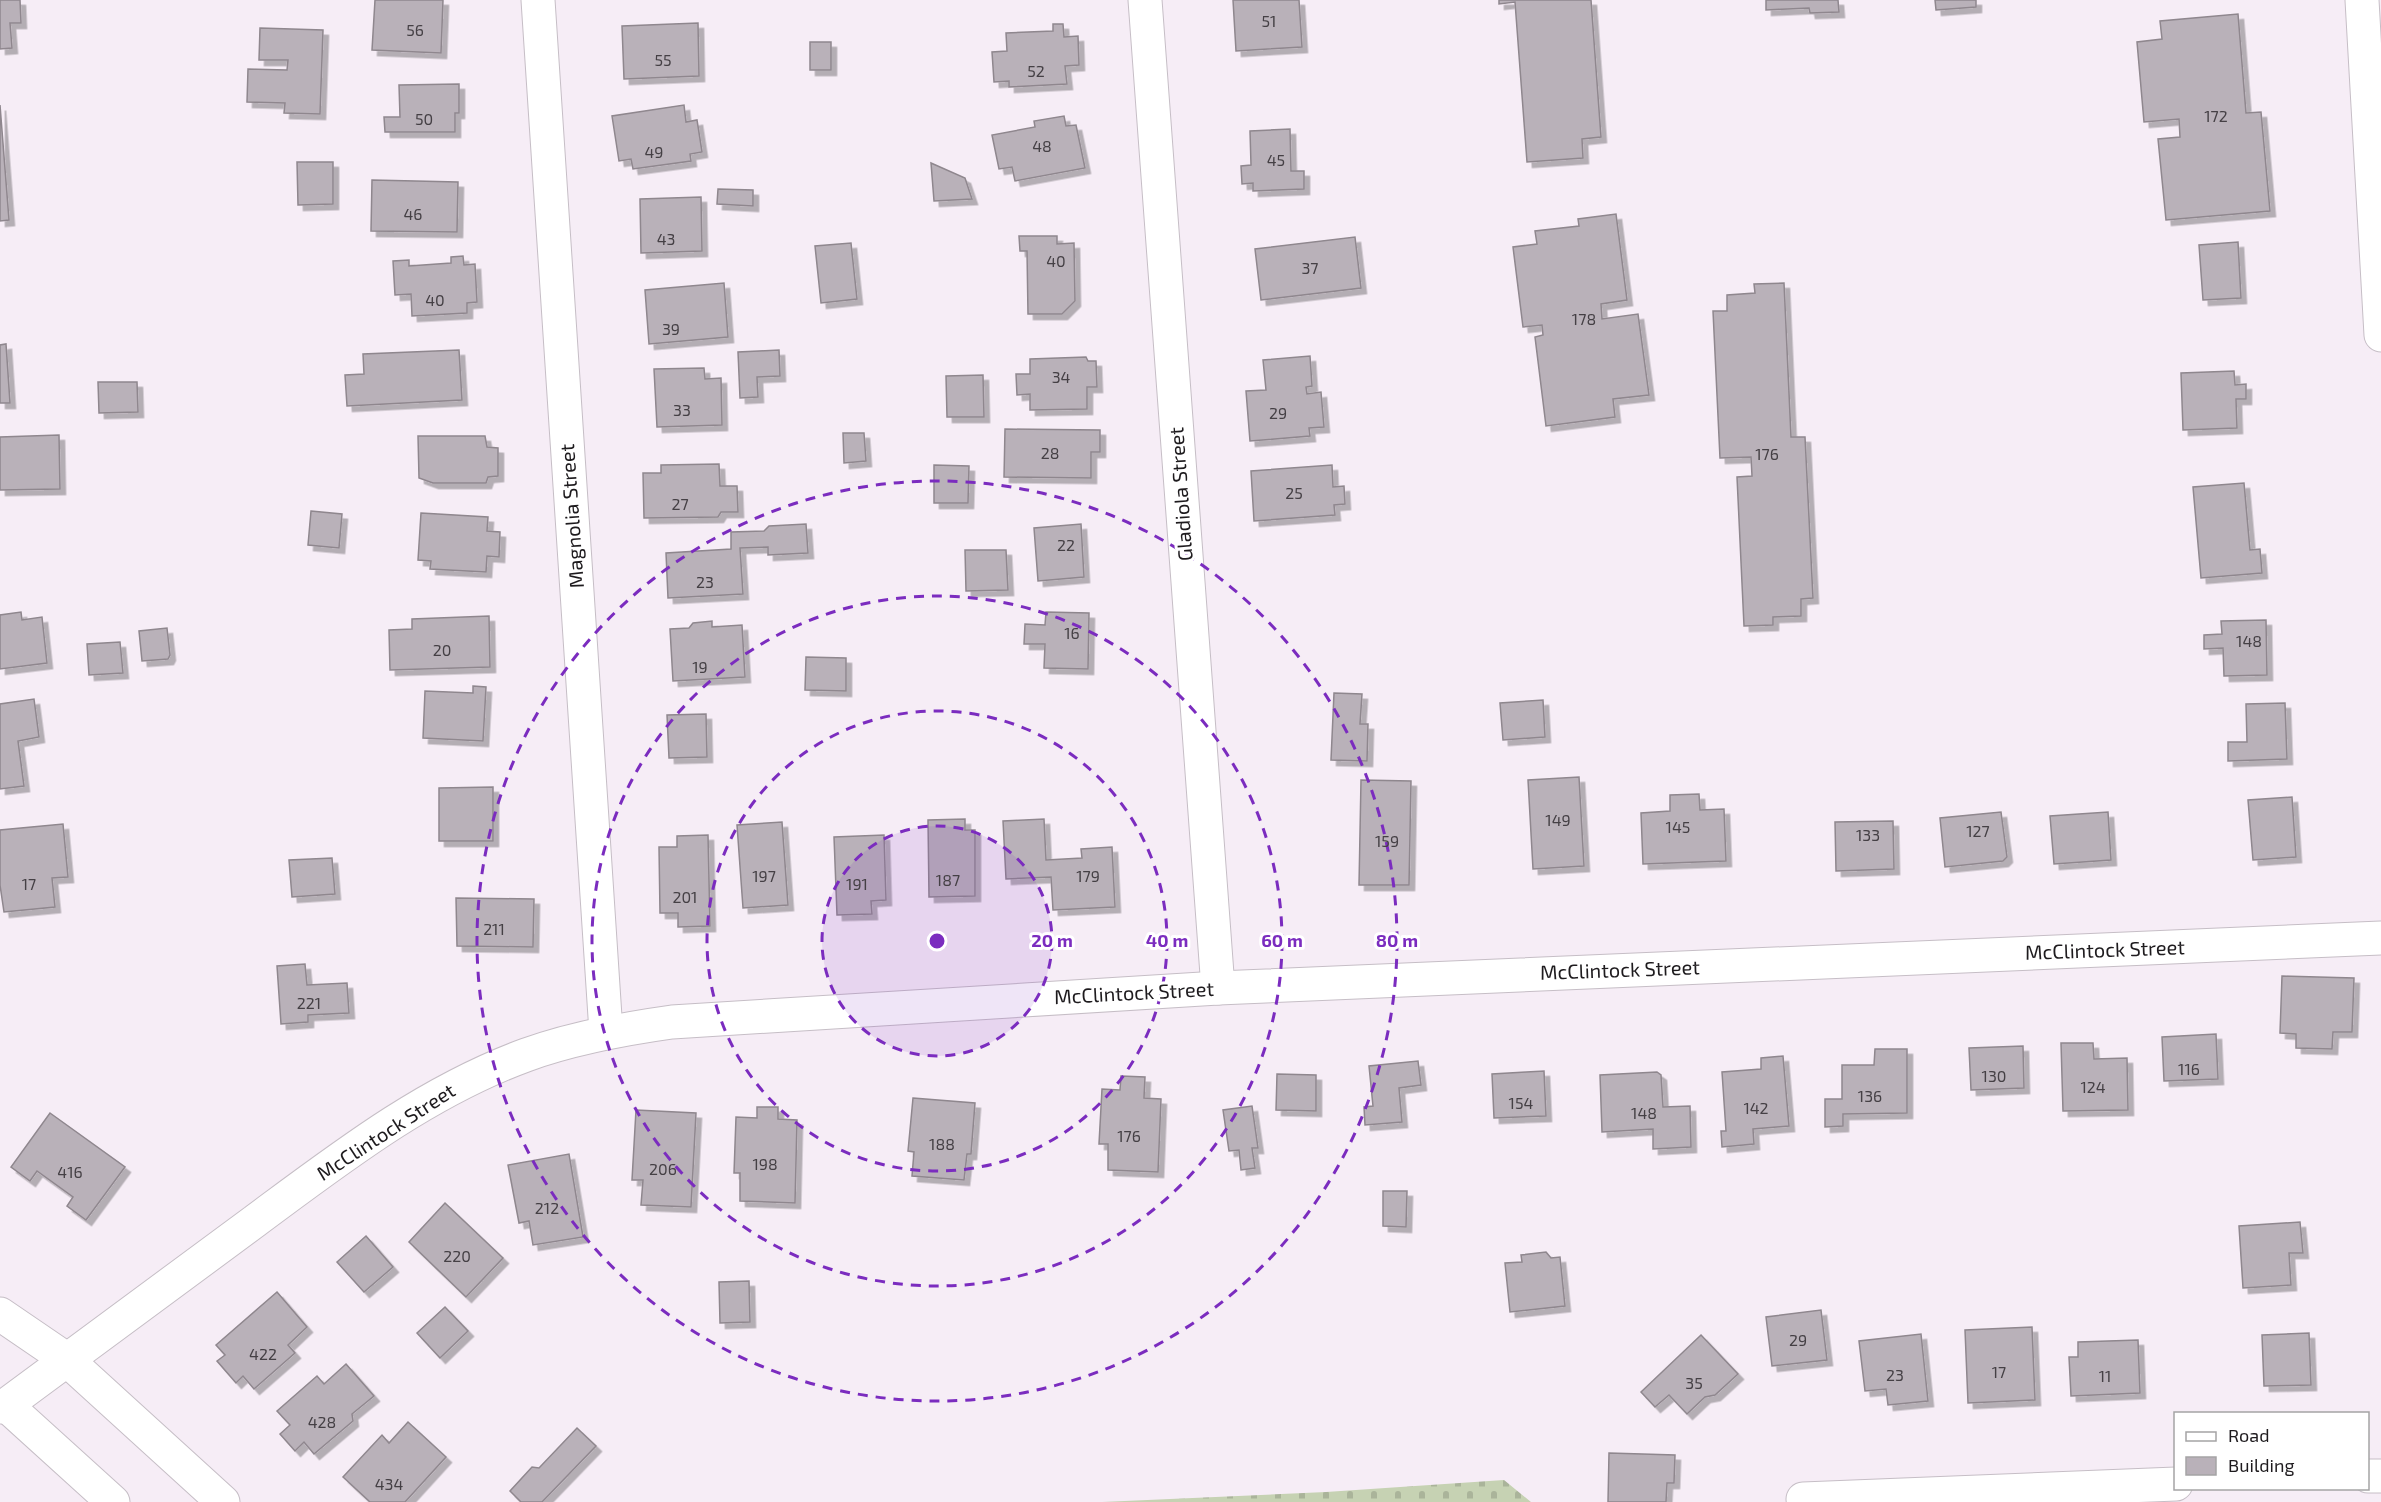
<svg xmlns="http://www.w3.org/2000/svg" width="2381" height="1502" font-family="'Exo 2',sans-serif">
	<style>
		.cemetery { fill: url(#cemetery-stones) }
		.building { fill: #b9b1b9; stroke: #8f878e; stroke-width: 1.5; filter: url(#shadow) }
		.lines { fill: none; stroke-linecap: round; stroke-linejoin: round }
		.minor-casing { stroke: #c6bec6; stroke-width: 35 }
		.minor { stroke: #fff; stroke-width: 33 }
		.ring { fill: none; stroke: #7b2cbf; stroke-width: 3; stroke-dasharray: 10 8 }
		.labels { text-anchor: middle; stroke-width: 6; stroke-linejoin: round; paint-order: stroke }
		.number-label { font-size: 16px; fill: #454045 }
		.street-label { font-size: 20px; fill: #1e1b1e; stroke: #fff }
		.centre { fill: #7b2cbf; stroke: #fff; stroke-width: 3 }
		.ring-label { font-size: 18px; text-anchor: middle; font-weight: bold; fill: #7b2cbf; stroke: #fff; stroke-width: 6; stroke-linejoin: round; paint-order: stroke }
	</style>
	<defs>
		<pattern id="cemetery-stones" width="16" height="16" patternUnits="userSpaceOnUse" patternTransform="scale(1.5)"><rect width="16" height="16" fill="#c6d2b3"/><path d="M2 7V4a2 2 0 0 1 4 0v3zM10 15v-3a2 2 0 0 1 4 0v3z" fill="#aab49a"/></pattern>
		<filter id="shadow"><feDropShadow dx="5.5" dy="5.5" stdDeviation="0" flood-color="#0004"/></filter>
	</defs>
	<rect width="100%" height="100%" fill="#f6edf6"/>
	<!-- cemetery -->
	<path class="cemetery" d="M1504,1480L1531,1502H1102L1326,1492Z"/>
	<!-- building -->
	<g class="building">
		<path d="M0,0H20L21,23H10L12,48L0,49Z"/>
		<path d="M375,0H443L441,53L372,50Z"/>
		<path d="M1233,0H1299L1302,47L1236,51Z"/>
		<path d="M1499,0H1591L1601,137L1582,139L1583,158L1527,162L1515,2L1499,4Z"/>
		<path d="M1766,0H1838L1839,12L1810,13L1809,8L1766,10Z"/>
		<path d="M1935,0H1976V7L1936,10Z"/>
		<path d="M2238,14L2246,113L2261,112L2270,211L2166,220L2158,139L2180,137L2179,119L2144,122L2137,42L2162,39L2160,21Z"/>
		<path d="M698,23L699,76L624,79L622,26Z"/>
		<path d="M1053,24H1063L1064,37L1078,36L1079,65L1065,66L1067,84L1009,87V81L994,82L992,52L1007,51L1006,33L1053,31Z"/>
		<path d="M260,28L323,30L320,114L284,113L285,103L247,102L248,69L287,70L288,60H259Z"/>
		<rect x="810" y="42" width="21" height="28"/>
		<path d="M459,84V113H455V132H385L384,117H400L399,85Z"/>
		<path d="M0,105L9,220L0,221Z"/>
		<path d="M684,105L686,122L697,120L702,152L690,154L691,161L633,169L631,159L619,161L612,116Z"/>
		<path d="M1064,116L1066,126L1076,125L1085,168L1015,181L1012,167L999,169L992,135L1035,127L1034,121Z"/>
		<path d="M1290,129L1291,171H1304V189L1253,191V183L1242,184L1241,166L1251,165L1250,131Z"/>
		<path d="M297,162H333V204L298,205Z"/>
		<path d="M931,163L965,178L972,199L934,201Z"/>
		<path d="M372,180L458,182L457,232L371,231Z"/>
		<path d="M718,189L753,190V206L717,204Z"/>
		<path d="M701,197L702,251L641,253L640,199Z"/>
		<path d="M1616,214L1627,300L1601,304L1602,319L1638,314L1649,395L1613,399L1615,417L1546,426L1535,337L1543,335L1542,325L1523,327L1513,247L1537,244L1535,231L1579,226L1578,219Z"/>
		<path d="M1019,236H1057V244L1074,243L1075,301L1062,314H1028L1027,251H1020Z"/>
		<path d="M1355,237L1361,288L1261,300L1255,249Z"/>
		<path d="M2238,242L2241,298L2203,300L2199,245Z"/>
		<path d="M851,243L857,299L821,303L815,246Z"/>
		<path d="M463,256L464,265L475,264L477,302L467,303V313L412,316L411,294L395,295L393,261L409,260V266L451,263V257Z"/>
		<path d="M724,283L728,337L649,344L645,290Z"/>
		<path d="M1784,283L1791,437H1805L1813,598L1801,599V616L1773,617V625L1744,626L1737,477L1752,476L1751,457L1720,458L1713,311H1727V295L1755,293L1754,284Z"/>
		<path d="M6,344L10,403H0V345Z"/>
		<path d="M459,350L462,400L347,406L345,375L364,374L363,354Z"/>
		<path d="M779,350L780,376L757,377L758,397L740,398L738,352Z"/>
		<path d="M1310,356L1312,386L1306,387L1307,394L1321,392L1324,427L1309,428L1310,436L1250,441L1246,391L1266,390L1263,360Z"/>
		<path d="M1086,357L1088,361H1096L1097,387H1087V409L1030,410V394L1017,395L1016,374H1030V359Z"/>
		<path d="M704,368L705,379L721,378L722,425L657,427L654,369Z"/>
		<path d="M2234,371L2235,385L2246,384V399H2236L2237,428L2183,430L2181,373Z"/>
		<path d="M983,375L984,417H947L946,376Z"/>
		<path d="M98,382H137L138,412L99,413Z"/>
		<path d="M1005,429L1100,430V452H1091V478L1004,477Z"/>
		<path d="M843,433H864L866,461L844,463Z"/>
		<path d="M59,435L60,489L0,490V437Z"/>
		<path d="M418,436H485L487,447L498,448V476L488,477L486,483H433L419,478Z"/>
		<path d="M719,464L720,486H737L738,512H721L718,517L644,518L643,473H661V465Z"/>
		<path d="M934,465L969,466L968,503H934Z"/>
		<path d="M1332,465L1333,487L1344,486L1345,504L1334,505L1335,515L1254,521L1251,471Z"/>
		<path d="M2244,483L2250,550L2260,549L2262,573L2201,578L2193,487Z"/>
		<path d="M311,511L342,514L339,548L308,545Z"/>
		<path d="M421,513L488,517L487,531L500,532L499,557L487,556L486,572L430,569L431,561L418,560Z"/>
		<path d="M806,524L808,553L768,555V547L740,548L743,594L668,598L666,553L731,549V532L764,531L769,526Z"/>
		<path d="M1081,524L1084,577L1038,581L1034,528Z"/>
		<path d="M965,550H1006L1008,590L966,591Z"/>
		<path d="M21,612L22,620L42,617L47,663L0,669V615Z"/>
		<path d="M1046,612L1089,613L1088,669L1044,668L1045,644H1024L1025,624L1045,625Z"/>
		<path d="M489,616L490,667L390,670L389,630L412,629V619Z"/>
		<path d="M2266,620L2267,675L2224,676L2223,648L2204,649V635L2222,634L2221,621Z"/>
		<path d="M712,621V627L742,625L745,677L673,681L670,629L689,628L693,623Z"/>
		<path d="M167,628L170,655L168,659L142,661L139,631Z"/>
		<path d="M120,642L123,673L89,675L87,644Z"/>
		<path d="M806,657L846,658V691L805,690Z"/>
		<path d="M473,686L486,687L483,741L423,738L425,691L473,693Z"/>
		<path d="M1334,693L1362,694L1360,724H1368L1367,761L1331,760Z"/>
		<path d="M34,699L39,737L18,741L24,786L0,789V704Z"/>
		<path d="M1543,700L1545,737L1503,740L1500,703Z"/>
		<path d="M2285,703L2287,759L2228,761V742H2247L2246,704Z"/>
		<path d="M706,714L707,757L669,758L667,715Z"/>
		<path d="M1579,777L1584,866L1533,869L1528,780Z"/>
		<path d="M1361,780L1411,781L1409,885H1359Z"/>
		<path d="M493,787V841H439V788Z"/>
		<path d="M1699,794L1700,810L1724,809L1726,861L1643,864L1641,813L1670,811V795Z"/>
		<path d="M2292,797L2296,857L2253,860L2248,800Z"/>
		<path d="M2001,812L2007,857L2003,861L1945,867L1940,818Z"/>
		<path d="M2108,812L2111,860L2054,864L2050,816Z"/>
		<path d="M965,819V830H975V896L929,897L928,820Z"/>
		<path d="M1044,819L1046,860L1082,858L1081,849L1112,847L1115,907L1053,910L1051,877L1006,879L1003,821Z"/>
		<path d="M1893,821L1894,869L1836,871L1835,822Z"/>
		<path d="M782,822L788,905L743,908L737,825Z"/>
		<path d="M63,824L68,877L52,878L55,907L4,912L0,885V830Z"/>
		<path d="M708,835L710,926L678,927V913H660L659,847H677V836Z"/>
		<path d="M884,835L886,900L871,901L872,914L837,915L834,837Z"/>
		<path d="M332,858L335,894L292,897L289,860Z"/>
		<path d="M456,898L534,899L533,947L457,946Z"/>
		<path d="M305,964L307,985L347,983L349,1013L308,1015V1022L281,1024L277,966Z"/>
		<path d="M2282,976L2354,978L2352,1032H2333L2332,1049L2296,1048V1034L2280,1033Z"/>
		<path d="M2216,1034L2218,1079L2164,1081L2162,1037Z"/>
		<path d="M2061,1043H2093L2094,1059L2127,1058L2128,1110L2063,1111Z"/>
		<path d="M2023,1046L2024,1088L1971,1090L1969,1048Z"/>
		<path d="M1875,1049H1907V1113L1843,1114V1126L1825,1127V1099H1842V1065H1874Z"/>
		<path d="M1783,1056L1789,1126L1753,1129L1754,1144L1722,1147L1721,1131H1726L1722,1072L1761,1069V1058Z"/>
		<path d="M1418,1061L1421,1085L1399,1088L1402,1122L1365,1125L1364,1107L1373,1106L1369,1066Z"/>
		<path d="M1544,1071L1546,1116L1494,1118L1492,1074Z"/>
		<path d="M1657,1072L1661,1075L1663,1107L1690,1106L1691,1147L1653,1149V1129L1602,1132L1600,1075Z"/>
		<path d="M1277,1074L1316,1075V1111L1276,1110Z"/>
		<path d="M1121,1076L1145,1077L1144,1098L1161,1099L1158,1172L1108,1170V1144H1099L1102,1089L1120,1090Z"/>
		<path d="M913,1098L975,1103L971,1154H967L964,1180L912,1176L914,1152L908,1151Z"/>
		<path d="M1252,1106L1258,1148H1252L1255,1168L1241,1170L1239,1150L1229,1151L1223,1110Z"/>
		<path d="M757,1107H778V1119L797,1120L795,1203L740,1201V1173H734L736,1117L757,1118Z"/>
		<path d="M636,1110L696,1113L691,1207L641,1205L643,1180H632Z"/>
		<path d="M50,1113L125,1167L86,1220L67,1206L73,1197L37,1171L30,1181L11,1167Z"/>
		<path d="M569,1154L583,1237L533,1245L529,1221L519,1223L508,1165Z"/>
		<path d="M1383,1191H1407L1406,1227L1383,1226Z"/>
		<path d="M445,1203L503,1258L466,1297L409,1242Z"/>
		<path d="M2300,1222L2303,1253H2289L2291,1285L2243,1288L2239,1226Z"/>
		<path d="M366,1236L393,1267L364,1292L337,1262Z"/>
		<path d="M1546,1252L1551,1258L1560,1257L1565,1306L1510,1312L1505,1263L1522,1262L1521,1255Z"/>
		<path d="M749,1281L750,1322L720,1323L719,1282Z"/>
		<path d="M277,1292L307,1327L288,1345L295,1353L254,1389L243,1376L236,1383L217,1361L225,1355L216,1345Z"/>
		<path d="M445,1307L468,1331L440,1358L417,1333Z"/>
		<path d="M1821,1310L1827,1360L1772,1366L1766,1317Z"/>
		<path d="M2032,1327L2035,1400L1968,1403L1965,1330Z"/>
		<path d="M2309,1333L2311,1385L2264,1386L2262,1335Z"/>
		<path d="M1921,1334L1928,1401L1888,1405L1886,1389L1865,1391L1859,1341Z"/>
		<path d="M1701,1335L1738,1374L1715,1395L1705,1397L1687,1414L1669,1395L1655,1407L1641,1392Z"/>
		<path d="M2138,1340L2140,1393L2071,1396L2069,1357H2078V1342Z"/>
		<path d="M346,1364L374,1396L352,1414L353,1421L314,1454L304,1442L295,1451L280,1434L290,1425L277,1411L317,1376L324,1384Z"/>
		<path d="M408,1422L446,1457L405,1502H370L343,1477L382,1435L389,1443Z"/>
		<path d="M577,1428L596,1446L542,1502H521L510,1491L532,1467L539,1468Z"/>
		<path d="M1609,1453L1675,1455L1674,1483H1667L1666,1502H1608Z"/>
	</g>
	<g class="lines">
		<!-- minor casing -->
		<g class="minor-casing">
			<g id="minor">
				<path d="M538,0L606,1032"/>
				<path d="M1145,0L1218,988"/>
				<path d="M2362,0L2381,335"/>
				<path d="M0,1314L66,1359L223,1502"/>
				<path d="M6,1405L113,1502"/>
				<path d="M0,1407L6,1405C89,1343 172,1282 255,1221C340,1158 425,1092 526,1055C573,1038 622,1029 672,1022L1218,988L2381,938"/>
				<path d="M2368,1476H2381"/>
				<path d="M1803,1499L2176,1484"/>
			</g>
		</g>
		<!-- minor -->
		<use href="#minor" class="minor"/>
	</g>
	<!-- distance rings -->
	<circle cx="937" cy="941" r="115" fill="#7b2cbf" fill-opacity=".12"/>
	<g class="ring">
		<circle cx="937" cy="941" r="115"/>
		<circle cx="937" cy="941" r="230"/>
		<circle cx="937" cy="941" r="345"/>
		<circle cx="937" cy="941" r="460"/>
	</g>
	<g class="labels">
		<!-- number labels -->
		<g class="number-label">
			<text x="1269" y="27">51</text>
			<text x="415" y="36">56</text>
			<text x="663" y="66">55</text>
			<text x="1036" y="77">52</text>
			<text x="2216" y="122">172</text>
			<text x="424" y="125">50</text>
			<text x="1042" y="152">48</text>
			<text x="654" y="158">49</text>
			<text x="1276" y="166">45</text>
			<text x="413" y="220">46</text>
			<text x="666" y="245">43</text>
			<text x="1056" y="267">40</text>
			<text x="1310" y="274">37</text>
			<text x="435" y="306">40</text>
			<text x="1584" y="325">178</text>
			<text x="671" y="335">39</text>
			<text x="1061" y="383">34</text>
			<text x="682" y="416">33</text>
			<text x="1278" y="419">29</text>
			<text x="1050" y="459">28</text>
			<text x="1767" y="460">176</text>
			<text x="1294" y="499">25</text>
			<text x="680" y="510">27</text>
			<text x="1066" y="551">22</text>
			<text x="705" y="588">23</text>
			<text x="1072" y="639">16</text>
			<text x="2249" y="647">148</text>
			<text x="442" y="656">20</text>
			<text x="700" y="673">19</text>
			<text x="1558" y="826">149</text>
			<text x="1678" y="833">145</text>
			<text x="1978" y="837">127</text>
			<text x="1868" y="841">133</text>
			<text x="1387" y="847">159</text>
			<text x="764" y="882">197</text>
			<text x="1088" y="882">179</text>
			<text x="948" y="886">187</text>
			<text x="29" y="890">17</text>
			<text x="857" y="890">191</text>
			<text x="685" y="903">201</text>
			<text x="494" y="935">211</text>
			<text x="309" y="1009">221</text>
			<text x="2189" y="1075">116</text>
			<text x="1994" y="1082">130</text>
			<text x="2093" y="1093">124</text>
			<text x="1870" y="1102">136</text>
			<text x="1521" y="1109">154</text>
			<text x="1756" y="1114">142</text>
			<text x="1644" y="1119">148</text>
			<text x="1129" y="1142">176</text>
			<text x="942" y="1150">188</text>
			<text x="765" y="1170">198</text>
			<text x="663" y="1175">206</text>
			<text x="70" y="1178">416</text>
			<text x="547" y="1214">212</text>
			<text x="457" y="1262">220</text>
			<text x="1798" y="1346">29</text>
			<text x="263" y="1360">422</text>
			<text x="1999" y="1378">17</text>
			<text x="1895" y="1381">23</text>
			<text x="2105" y="1382">11</text>
			<text x="1694" y="1389">35</text>
			<text x="322" y="1428">428</text>
			<text x="389" y="1490">434</text>
		</g>
		<!-- street labels -->
		<g class="street-label">
			<text transform="translate(1181 494) rotate(-94)" y="7">Gladiola Street</text>
			<text transform="translate(572 516) rotate(-94)" y="7">Magnolia Street</text>
			<text transform="translate(2105 950) rotate(-2)" y="7">McClintock Street</text>
			<text transform="translate(1620 970) rotate(-2)" y="7">McClintock Street</text>
			<text transform="translate(1134 993) rotate(-3)" y="7">McClintock Street</text>
			<text transform="translate(386 1132) rotate(-33)" y="7">McClintock Street</text>
		</g>
	</g>
	<circle cx="937" cy="941" r="9" class="centre"/>
	<g class="ring-label">
		<text x="1052" y="947">20 m</text>
		<text x="1167" y="947">40 m</text>
		<text x="1282" y="947">60 m</text>
		<text x="1397" y="947">80 m</text>
	</g>
	<!-- legend -->
	<rect x="2174" y="1412" width="195" height="78" fill="#ffffff" stroke="#a5a4a5" stroke-width="1.5"/>
	<rect x="2186" y="1432" width="30" height="9" fill="#ffffff" stroke="#a5a4a5" stroke-width="1.5"/>
	<text x="2228" y="1442" font-size="18" fill="#1e1b1e">Road</text>
	<rect x="2186" y="1457" width="30" height="18" fill="#b9b1b9" stroke="#a5a4a5" stroke-width="1.5"/>
	<text x="2228" y="1472" font-size="18" fill="#1e1b1e">Building</text>
</svg>
